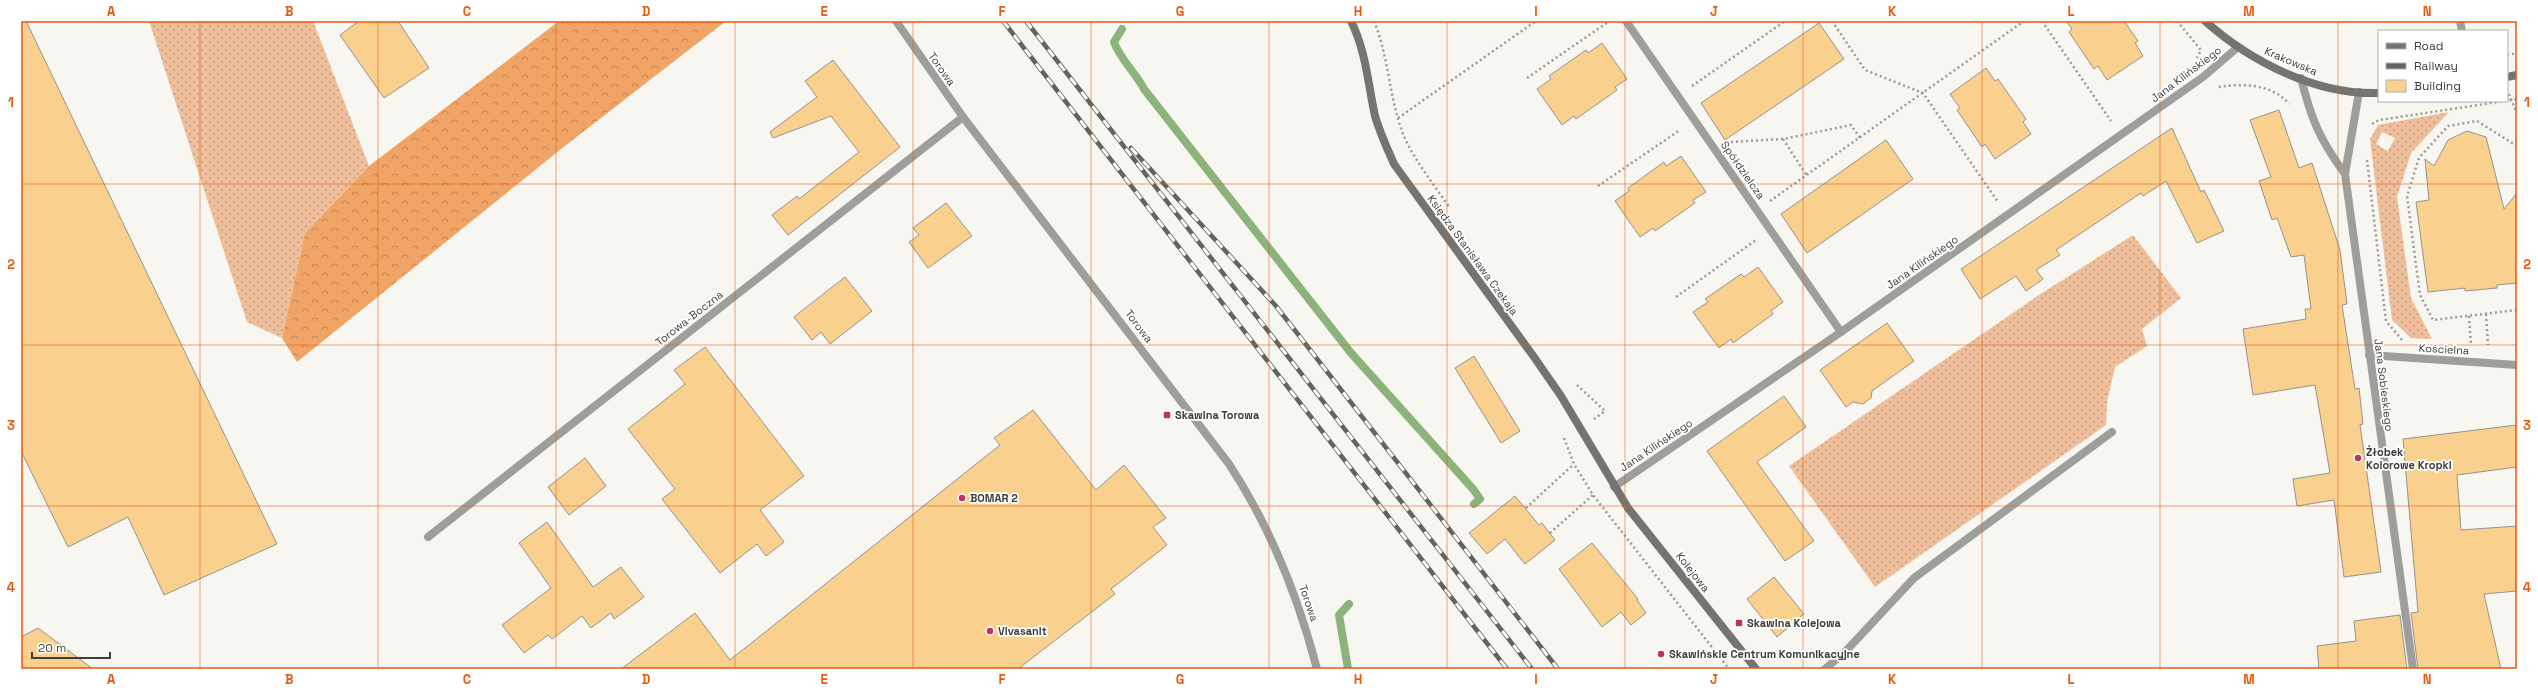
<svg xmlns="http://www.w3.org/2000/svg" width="2538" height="690" font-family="'Space Grotesk',sans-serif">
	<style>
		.grass { fill: url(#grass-dots); fill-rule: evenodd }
		.forest { fill: url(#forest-crowns) }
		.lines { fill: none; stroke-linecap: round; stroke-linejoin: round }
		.stream { stroke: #8cb37b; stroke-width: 8 }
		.building { fill: #f9d08d; stroke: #96938f }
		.path { stroke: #9a9a96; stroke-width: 2.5; stroke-dasharray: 2 3; stroke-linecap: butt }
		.lane { stroke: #9e9f9c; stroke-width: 8 }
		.street { stroke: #9e9f9c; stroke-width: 8 }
		.secondary { stroke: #747572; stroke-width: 8 }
		.rail-casing { stroke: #636360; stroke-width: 4.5 }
		.rail { stroke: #fff; stroke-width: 3; stroke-dasharray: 9; stroke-linecap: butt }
		.grid { fill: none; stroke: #e8590c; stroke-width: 1; stroke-opacity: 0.55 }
		.poi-dot { fill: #bd3166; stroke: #fff; stroke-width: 1.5 }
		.labels { text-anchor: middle; stroke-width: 3.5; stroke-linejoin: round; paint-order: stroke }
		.street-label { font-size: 11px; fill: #3c3c3a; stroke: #fff }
		.poi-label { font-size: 11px; font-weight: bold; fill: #3c3c3a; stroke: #fff; text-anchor: start }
		.neatline { fill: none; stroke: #e8590c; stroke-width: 1.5 }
		.grid-label { font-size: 13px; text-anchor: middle; font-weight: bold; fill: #e8590c }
	</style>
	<defs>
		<pattern id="grass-dots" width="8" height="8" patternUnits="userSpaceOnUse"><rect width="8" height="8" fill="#eebf9a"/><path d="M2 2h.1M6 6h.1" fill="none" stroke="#c29c7f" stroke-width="1.8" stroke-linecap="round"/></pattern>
		<pattern id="forest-crowns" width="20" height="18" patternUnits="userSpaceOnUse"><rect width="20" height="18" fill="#f0a566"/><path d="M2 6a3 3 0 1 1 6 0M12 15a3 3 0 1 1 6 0" fill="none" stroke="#c48855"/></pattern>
	</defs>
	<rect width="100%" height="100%" fill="#f7f6f0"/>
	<!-- grass -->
	<g class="grass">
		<path d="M149,21H313L369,166L305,233L282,338L247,322Z"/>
		<path d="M2449,112L2411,153L2397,197L2411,298L2432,339L2411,338L2392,320L2370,139L2378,125ZM2382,132L2395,138L2388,151L2376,144Z"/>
		<path d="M2133,235L2181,298L2142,329L2147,346L2115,367L2107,402L2106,425L1875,587L1789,466L2039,295Z"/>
	</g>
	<!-- forest -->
	<path class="forest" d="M559,21H726L561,149L297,362L282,338L305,233L369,166Z"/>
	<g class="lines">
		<!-- stream -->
		<g class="stream">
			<path d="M1122,29L1114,42C1120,59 1135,72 1144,89L1351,353L1473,489L1480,499L1474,504"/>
			<path d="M1348,669L1339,615L1349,604"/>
		</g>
	</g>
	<!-- building -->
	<g class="building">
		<path d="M21,21H26L277,544L164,595L128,517L68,547L21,451Z"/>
		<path d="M359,21H398L429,68L384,98L340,35Z"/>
		<path d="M2066,21H2124L2138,41L2135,43L2143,56L2107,80L2098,66L2094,69L2069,32L2072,29Z"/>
		<path d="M1819,23L1844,59L1725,140L1701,103Z"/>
		<path d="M1602,43L1627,79L1615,87L1617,90L1576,119L1574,116L1562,125L1537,89L1551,79L1549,76L1586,50L1588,53Z"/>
		<path d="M833,60L900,147L788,235L772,215L797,196L799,199L859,152L831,116L773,138L770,132L817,97L805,81Z"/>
		<path d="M1986,68L1995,81L1998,79L2026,119L2023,122L2031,134L1995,159L1985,144L1982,147L1957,110L1960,108L1950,94Z"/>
		<path d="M2279,110L2299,168L2312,163L2340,250L2347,304L2342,305L2355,389L2359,388L2363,424L2360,425L2381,572L2344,577L2334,500L2297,506L2293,479L2330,473L2315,385L2253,395L2243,329L2306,319L2305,309H2311L2304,255L2291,257L2277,218L2272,220L2259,181L2271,177L2250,120Z"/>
		<path d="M2172,128L2201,192L2204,190L2224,231L2197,243L2166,181L2143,196L2141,193L2056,250L2060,255L2036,270L2043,279L2026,291L2016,276L1980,299L1961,269Z"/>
		<path d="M2467,131L2486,137L2504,209L2517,193V283L2497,285V288L2465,291V288L2428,292L2416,202L2429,200L2425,159L2434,166L2448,140Z"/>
		<path d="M1886,140L1913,179L1807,253L1781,214Z"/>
		<path d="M1681,156L1706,192L1693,200L1695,203L1655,231L1653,228L1640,237L1615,201L1629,191L1628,188L1664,162L1666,166Z"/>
		<path d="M946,203L972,236L928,268L909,242L919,235L913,228Z"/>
		<path d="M1758,267L1783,302L1771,311L1773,314L1733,343L1731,339L1719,348L1693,312L1708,302L1705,299L1741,274L1744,277Z"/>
		<path d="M845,277L872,311L830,344L821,332L812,340L794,317Z"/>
		<path d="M1887,323L1914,361L1872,391L1871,398L1863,404L1853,402L1846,407L1820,370Z"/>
		<path d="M705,347L804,476L760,510L784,542L766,556L757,544L720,573L662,499L675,489L628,429L685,384L674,370Z"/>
		<path d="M1474,356L1520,431L1501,443L1455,368Z"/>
		<path d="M1784,396L1806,427L1757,462L1814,541L1785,561L1707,451Z"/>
		<path d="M1033,410L1096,490L1124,465L1166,518L1153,527L1167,545L1111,589L1115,594L1018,669H621L695,613L730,660L1000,445L994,438Z"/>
		<path d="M2517,425V467L2457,475L2461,530L2517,526V591L2484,594L2501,669H2418L2411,613L2418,612L2403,439Z"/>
		<path d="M585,458L606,486L569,515L548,487Z"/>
		<path d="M1515,496L1539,525L1542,523L1555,540L1525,564L1505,539L1487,554L1469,533Z"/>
		<path d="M547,522L593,587L621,567L644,597L614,619L611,613L591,628L582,616L552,639L548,635L524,653L502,625L551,588L519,543Z"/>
		<path d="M1592,543L1638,599L1637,600L1646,613L1631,625L1621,612L1602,627L1559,569Z"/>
		<path d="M1774,577L1804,614L1777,637L1747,599Z"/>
		<path d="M2400,615L2407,669H2319L2317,646L2356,641L2354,621Z"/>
		<path d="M38,628L93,669H21V637Z"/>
	</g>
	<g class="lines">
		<!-- path -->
		<g class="path">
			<path d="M1374,21C1389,57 1389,98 1403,134C1414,160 1433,183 1449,207"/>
			<path d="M1832,21L1865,70L1923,93L1998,202"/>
			<path d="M2042,21L2111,121"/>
			<path d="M2177,21L2201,50L2197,58"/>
			<path d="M2507,55L2517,53"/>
			<path d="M1527,78L1608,22"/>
			<path d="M1692,86L1785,21"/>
			<path d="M2219,87C2242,83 2273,84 2289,104"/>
			<path d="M2509,94L2517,114"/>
			<path d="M1398,118L1536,21"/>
			<path d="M2372,124L2379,120L2517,99"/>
			<path d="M1783,139L1807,176"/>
			<path d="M1731,142L1783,139L1851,125L1860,138"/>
			<path d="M2517,146L2477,121L2448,126L2419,158L2407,196L2420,295L2433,320L2517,310"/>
			<path d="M2367,160L2386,321L2402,340"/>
			<path d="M1598,186L1680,130"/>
			<path d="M1770,201L2024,21"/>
			<path d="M1676,297L1756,240"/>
			<path d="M2486,314L2488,345"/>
			<path d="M2469,316L2471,345"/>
			<path d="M1577,385L1605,411L1594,419"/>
			<path d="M1564,438L1574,464L1593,495L1729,669"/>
			<path d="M1526,508L1574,464"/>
			<path d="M1550,533L1593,495"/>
		</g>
		<!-- lane -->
		<path class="lane" d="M1825,669L1845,652L1914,578L2112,432"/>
		<!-- street -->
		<g class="street">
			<path d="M896,21L963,117L1229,464C1271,528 1298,596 1317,669"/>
			<path d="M1626,21L1841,332"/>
			<path d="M2460,21L2462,31"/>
			<path d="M2301,78C2311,119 2320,140 2345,174"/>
			<path d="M2359,92L2345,174L2413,669"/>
			<path d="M2369,355L2517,365"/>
			<path d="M1614,487L1841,332L2203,77L2238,47"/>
			<path d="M428,537L963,117"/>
		</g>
		<!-- secondary -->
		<g class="secondary">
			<path d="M1351,21C1366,51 1368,84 1375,116C1380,133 1387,148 1394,164L1534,357L1561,396L1628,508L1756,669"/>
			<path d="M2205,21C2251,62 2316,95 2379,93"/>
			<path d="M2507,77L2517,75"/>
		</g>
		<!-- rail casing -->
		<g class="rail-casing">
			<g id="rail">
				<path d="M1003,21L1507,669"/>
				<path d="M1026,21L1532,669"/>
				<path d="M1131,148L1276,306L1558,669"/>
			</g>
		</g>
		<!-- rail -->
		<use href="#rail" class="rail"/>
	</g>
	<!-- grid -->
	<path class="grid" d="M200,21V669M378,21V669M556,21V669M735,21V669M913,21V669M1091,21V669M1269,21V669M1447,21V669M1625,21V669M1803,21V669M1982,21V669M2160,21V669M2338,21V669M21,184H2517M21,345H2517M21,506H2517"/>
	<!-- markers -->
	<g class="poi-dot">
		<rect x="1163" y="411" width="8" height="8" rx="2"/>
		<circle cx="2358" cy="458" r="4"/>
		<circle cx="962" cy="498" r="4"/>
		<rect x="1735" y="619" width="8" height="8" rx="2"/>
		<circle cx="990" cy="631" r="4"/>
		<circle cx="1661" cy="654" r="4"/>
	</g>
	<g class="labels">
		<!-- street labels -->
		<g class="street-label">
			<text transform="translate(2291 61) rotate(23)" y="4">Krakowska</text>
			<text transform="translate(942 69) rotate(55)" y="4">Torowa</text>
			<text transform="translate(2186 74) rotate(-37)" y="4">Jana Kilińskiego</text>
			<text transform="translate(1743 170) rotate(55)" y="4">Spółdzielcza</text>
			<text transform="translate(1473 255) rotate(54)" y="4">Księdza Stanisława Czekaja</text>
			<text transform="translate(1922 262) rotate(-35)" y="4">Jana Kilińskiego</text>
			<text transform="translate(689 318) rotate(-38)" y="4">Torowa-Boczna</text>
			<text transform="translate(1139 326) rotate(53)" y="4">Torowa</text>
			<text transform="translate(2444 349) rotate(3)" y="4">Kościelna</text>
			<text transform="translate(2384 385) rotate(83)" y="4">Jana Sobieskiego</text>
			<text transform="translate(1656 445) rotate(-34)" y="4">Jana Kilińskiego</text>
			<text transform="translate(1693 572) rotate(52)" y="4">Kolejowa</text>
			<text transform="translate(1309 603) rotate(71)" y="4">Torowa</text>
		</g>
		<!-- poi labels -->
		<g class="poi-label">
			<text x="1175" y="419">Skawina Torowa</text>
			<text x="2366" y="456">Żłobek<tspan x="2366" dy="13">Kolorowe Kropki</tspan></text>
			<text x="970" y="502">BOMAR 2</text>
			<text x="1747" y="627">Skawina Kolejowa</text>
			<text x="998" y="635">Vivasanit</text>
			<text x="1669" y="658">Skawińskie Centrum Komunikacyjne</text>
		</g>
	</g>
	<!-- border -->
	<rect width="2538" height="690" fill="none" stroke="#ffffff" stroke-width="44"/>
	<!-- legend -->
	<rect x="2378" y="30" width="130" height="72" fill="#ffffff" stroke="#b1b1b0"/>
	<rect x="2386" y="43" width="20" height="6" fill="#747572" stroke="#b1b1b0"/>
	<text x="2414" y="50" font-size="12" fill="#3c3c3a">Road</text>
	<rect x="2386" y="63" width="20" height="6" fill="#636360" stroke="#b1b1b0"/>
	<text x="2414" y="70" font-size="12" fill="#3c3c3a">Railway</text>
	<rect x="2386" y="80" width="20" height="12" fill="#f9d08d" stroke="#b1b1b0"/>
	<text x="2414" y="90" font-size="12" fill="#3c3c3a">Building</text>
	<!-- scale -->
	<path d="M32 652v6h78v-6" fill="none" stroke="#3c3c3a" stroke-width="2"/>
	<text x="38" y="652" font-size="12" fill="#3c3c3a" stroke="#ffffff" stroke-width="3" paint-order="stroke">20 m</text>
	<rect x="22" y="22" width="2494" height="646" class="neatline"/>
	<g class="grid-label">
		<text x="111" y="16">A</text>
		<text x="289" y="16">B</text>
		<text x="467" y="16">C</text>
		<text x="646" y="16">D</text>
		<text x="824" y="16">E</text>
		<text x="1002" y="16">F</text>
		<text x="1180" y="16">G</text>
		<text x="1358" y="16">H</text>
		<text x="1536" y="16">I</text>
		<text x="1714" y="16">J</text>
		<text x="1892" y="16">K</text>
		<text x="2071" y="16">L</text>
		<text x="2249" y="16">M</text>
		<text x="2427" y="16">N</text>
		<text x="11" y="107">1</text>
		<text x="2527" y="107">1</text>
		<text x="11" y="269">2</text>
		<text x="2527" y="269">2</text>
		<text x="11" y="430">3</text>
		<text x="2527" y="430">3</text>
		<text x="11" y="592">4</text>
		<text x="2527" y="592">4</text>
		<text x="111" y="684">A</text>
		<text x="289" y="684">B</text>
		<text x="467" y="684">C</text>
		<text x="646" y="684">D</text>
		<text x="824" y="684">E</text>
		<text x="1002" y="684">F</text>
		<text x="1180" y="684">G</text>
		<text x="1358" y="684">H</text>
		<text x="1536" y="684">I</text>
		<text x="1714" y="684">J</text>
		<text x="1892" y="684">K</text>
		<text x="2071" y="684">L</text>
		<text x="2249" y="684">M</text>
		<text x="2427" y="684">N</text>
	</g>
</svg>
